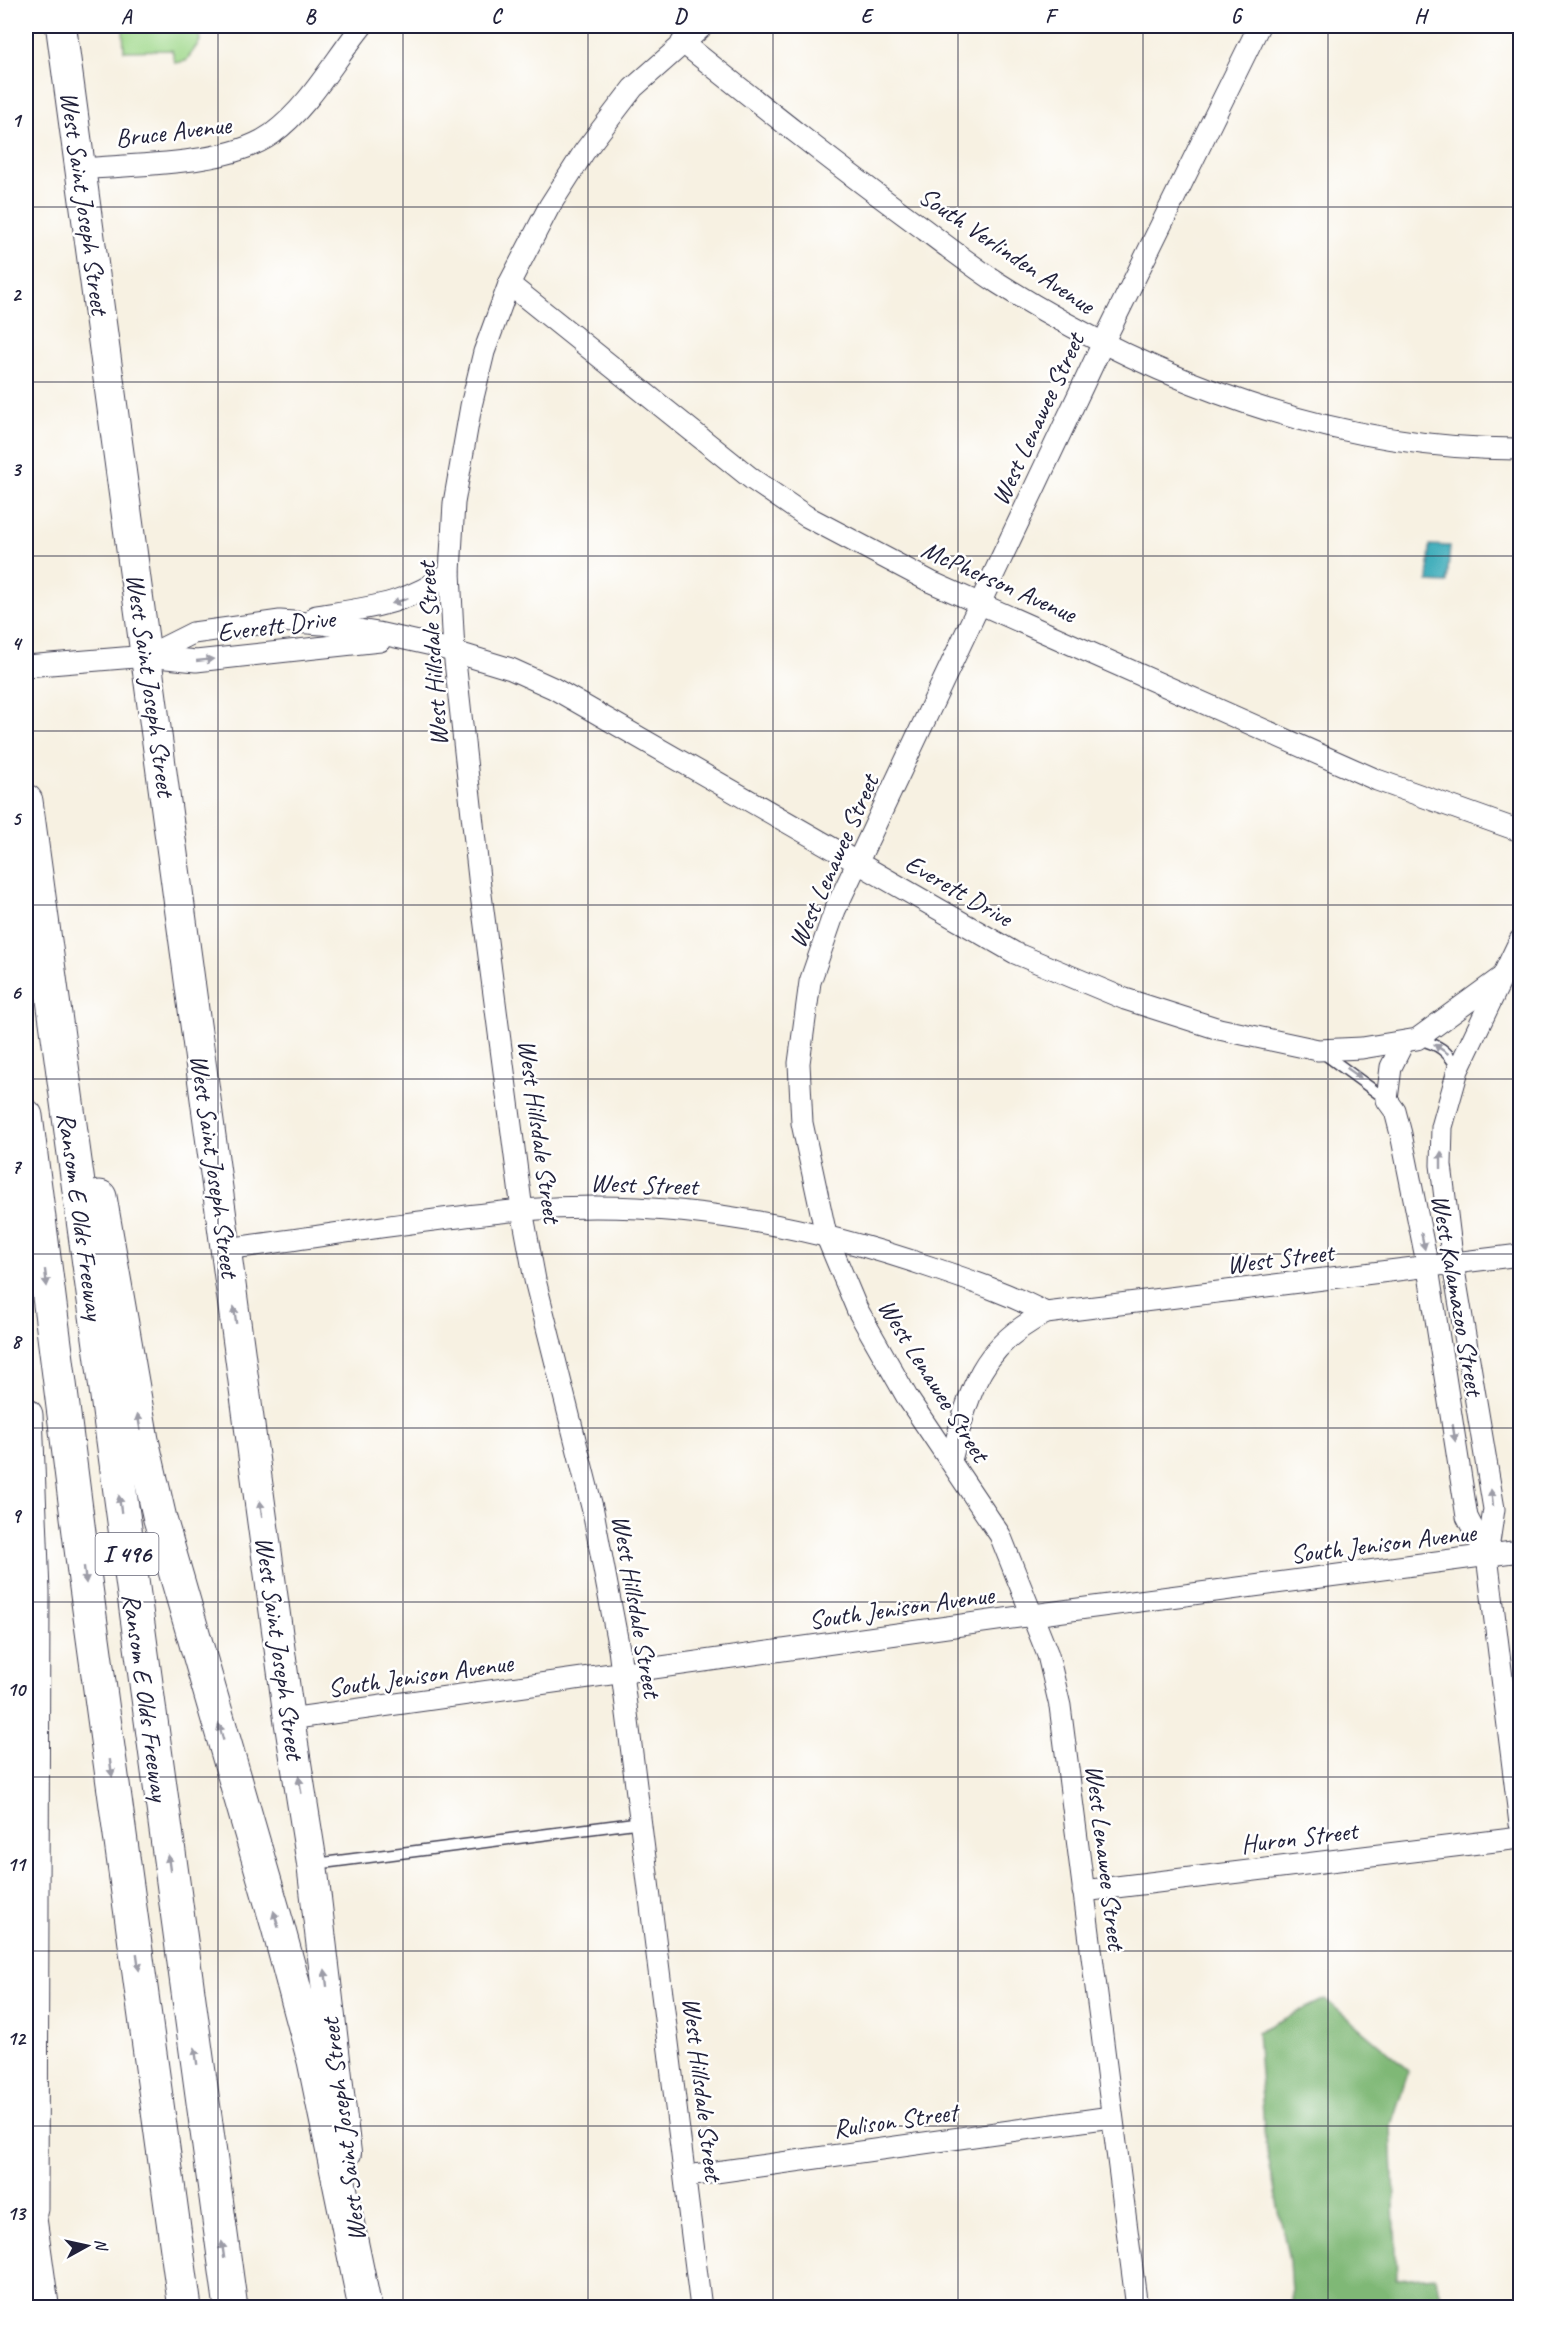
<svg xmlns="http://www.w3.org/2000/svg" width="1546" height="2333" font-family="Caveat,sans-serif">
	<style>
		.green { fill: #9fd88a; stroke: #607d62; stroke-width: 1.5 }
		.forest { fill: #7fb876; stroke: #506d58; stroke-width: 1.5 }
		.water { fill: #3dacb9; stroke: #30677a; stroke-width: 1.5 }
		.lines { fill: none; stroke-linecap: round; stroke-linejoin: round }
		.lane-casing { stroke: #424154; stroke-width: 13 }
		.street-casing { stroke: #424154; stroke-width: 23 }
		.secondary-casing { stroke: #424154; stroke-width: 32 }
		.highway-casing { stroke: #424154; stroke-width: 35 }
		.lane { stroke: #fff; stroke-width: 10 }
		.street { stroke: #fff; stroke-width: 21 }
		.secondary { stroke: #fff; stroke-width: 30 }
		.highway { stroke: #fff; stroke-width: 33 }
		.oneway { fill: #9c9ca7 }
		.grid { fill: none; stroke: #22223b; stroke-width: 1.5; stroke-opacity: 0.55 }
		.labels { text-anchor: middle; stroke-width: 5; stroke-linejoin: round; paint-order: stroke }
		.shield { fill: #fff; stroke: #646476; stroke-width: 1.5 }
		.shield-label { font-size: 24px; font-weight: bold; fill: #22223b }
		.street-label { font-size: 26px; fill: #22223b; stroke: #fff }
		.neatline { fill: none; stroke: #22223b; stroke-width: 2 }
		.grid-label { font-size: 20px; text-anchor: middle; font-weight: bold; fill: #22223b }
	</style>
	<rect width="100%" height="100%" fill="#fff"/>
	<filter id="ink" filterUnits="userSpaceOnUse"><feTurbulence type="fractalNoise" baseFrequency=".0167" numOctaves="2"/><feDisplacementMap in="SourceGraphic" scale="12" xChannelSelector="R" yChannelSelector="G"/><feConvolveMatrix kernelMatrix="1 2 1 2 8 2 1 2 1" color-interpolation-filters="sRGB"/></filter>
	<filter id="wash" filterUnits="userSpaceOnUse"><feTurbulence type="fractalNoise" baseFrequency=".008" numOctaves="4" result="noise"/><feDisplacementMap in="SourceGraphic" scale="24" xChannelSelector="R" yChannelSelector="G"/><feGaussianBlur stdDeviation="1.35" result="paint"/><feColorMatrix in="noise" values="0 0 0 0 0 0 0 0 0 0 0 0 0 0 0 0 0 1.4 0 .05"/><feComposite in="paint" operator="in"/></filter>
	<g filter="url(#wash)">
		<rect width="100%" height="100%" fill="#f7f1e2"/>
		<!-- green -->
		<path class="green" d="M123,26H198L200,41L186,61L175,63L172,50L124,51Z"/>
		<!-- forest -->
		<path class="forest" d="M1325,1999L1409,2070L1391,2125L1397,2279L1435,2276L1445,2307H1292L1289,2261L1265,2142L1257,2032Z"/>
		<!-- water -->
		<path class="water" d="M1430,545L1450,546L1447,583L1428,582Z"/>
	</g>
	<g filter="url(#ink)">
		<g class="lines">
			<!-- lane casing -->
			<g class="lane-casing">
				<g id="lane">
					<path d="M1418,1039C1439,1045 1447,1050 1458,1069"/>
					<path d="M1323,1053L1387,1100"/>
					<path d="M315,1864L642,1822"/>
				</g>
			</g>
			<!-- street casing -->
			<g class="street-casing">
				<g id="street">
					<path d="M682,42C761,105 840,168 921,227C946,246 972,266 998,283C1154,382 1335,450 1520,449"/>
					<path d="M81,169C135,164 228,166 272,134C309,107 334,61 362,26"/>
					<path d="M509,284L752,479L806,516L931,582L1377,780L1520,831"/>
					<path d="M316,616C367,608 408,605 450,572"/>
					<path d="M147,656L193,633L280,621L322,624L378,633L432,645L511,669L553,688L1015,953L1125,999L1219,1029L1318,1050L1362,1048L1417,1039L1499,979"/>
					<path d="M26,666L147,656L196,661L380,641"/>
					<path d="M1520,940L1458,1070L1442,1127L1441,1165L1453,1264L1494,1509L1487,1556L1520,1824"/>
					<path d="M1403,1043L1391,1067L1387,1100L1395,1111L1401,1134L1428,1268L1467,1517L1487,1556"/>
					<path d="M226,1249C325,1236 424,1219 523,1210C663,1198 800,1222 933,1268C972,1281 1010,1294 1046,1313L1520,1255"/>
					<path d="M951,1460C969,1393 979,1346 1046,1313"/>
					<path d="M289,1719L1033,1615L1520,1551"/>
					<path d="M1083,1891L1520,1838"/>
					<path d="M687,2176L1111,2117"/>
					<path d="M701,2308L619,1649L593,1511L535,1280L522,1210L480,887L454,652L450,572L454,503L471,406L484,352L509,284L549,207L584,152L633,88L703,26"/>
					<path d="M1137,2308L1060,1706L1048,1655L1000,1535L907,1397L857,1309L826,1235L802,1123L799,1063L810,982L835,910L1102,345L1259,26"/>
				</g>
			</g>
			<!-- secondary casing -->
			<g class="secondary-casing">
				<g id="secondary">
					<path d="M61,26L289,1719L312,1864L346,2153"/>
					<path d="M27,2186L44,2308"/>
				</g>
			</g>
			<!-- highway casing -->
			<g class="highway-casing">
				<g id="highway">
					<path d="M26,801L231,2308"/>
					<path d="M26,1116L85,1580L185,2308"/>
					<path d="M100,1197L142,1440L160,1519L278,1927L314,2061L364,2303"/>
					<path d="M26,1415L33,1592L31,2209"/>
				</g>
			</g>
			<!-- lane -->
			<use href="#lane" class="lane"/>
			<!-- street -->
			<use href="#street" class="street"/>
			<!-- secondary -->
			<use href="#secondary" class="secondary"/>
			<!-- highway -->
			<use href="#highway" class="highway"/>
		</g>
		<!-- one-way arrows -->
		<defs><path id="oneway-solid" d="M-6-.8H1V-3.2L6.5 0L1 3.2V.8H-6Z" transform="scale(1.5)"/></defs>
		<g class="oneway">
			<use href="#oneway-solid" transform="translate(400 601) rotate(162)"/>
			<use href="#oneway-solid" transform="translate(205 660) rotate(-6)"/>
			<use href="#oneway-solid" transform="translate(1441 1049) rotate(-146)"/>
			<use href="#oneway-solid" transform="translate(1354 1073) rotate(35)"/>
			<use href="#oneway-solid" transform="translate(1441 1160) rotate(-90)"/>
			<use href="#oneway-solid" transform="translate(1423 1241) rotate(78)"/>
			<use href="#oneway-solid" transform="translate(46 1278) rotate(83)"/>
			<use href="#oneway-solid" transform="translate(235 1315) rotate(-98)"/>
			<use href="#oneway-solid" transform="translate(139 1422) rotate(-100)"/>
			<use href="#oneway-solid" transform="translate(1454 1433) rotate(81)"/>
			<use href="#oneway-solid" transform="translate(1492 1498) rotate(-97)"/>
			<use href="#oneway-solid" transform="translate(120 1504) rotate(-98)"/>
			<use href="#oneway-solid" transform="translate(261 1509) rotate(-98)"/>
			<use href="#oneway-solid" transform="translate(85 1575) rotate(83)"/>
			<use href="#oneway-solid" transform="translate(221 1732) rotate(-106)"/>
			<use href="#oneway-solid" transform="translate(111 1768) rotate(82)"/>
			<use href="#oneway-solid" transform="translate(300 1785) rotate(-99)"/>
			<use href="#oneway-solid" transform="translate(169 1863) rotate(-98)"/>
			<use href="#oneway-solid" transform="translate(276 1919) rotate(-106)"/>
			<use href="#oneway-solid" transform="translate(138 1962) rotate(82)"/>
			<use href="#oneway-solid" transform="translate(326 1978) rotate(-97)"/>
			<use href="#oneway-solid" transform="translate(196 2056) rotate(-98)"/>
			<use href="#oneway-solid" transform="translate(223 2250) rotate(-98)"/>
		</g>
	</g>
	<!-- grid -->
	<path class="grid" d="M218,26V2308M403,26V2308M588,26V2308M773,26V2308M958,26V2308M1143,26V2308M1328,26V2308M26,207H1520M26,382H1520M26,556H1520M26,731H1520M26,905H1520M26,1079H1520M26,1254H1520M26,1428H1520M26,1602H1520M26,1777H1520M26,1951H1520M26,2126H1520"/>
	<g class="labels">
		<!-- shield labels -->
		<rect class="shield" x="95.5" y="1533" width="63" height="42" rx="4.5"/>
		<g class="shield-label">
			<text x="127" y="1562">I 496</text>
		</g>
		<!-- street labels -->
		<g class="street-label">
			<text transform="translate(173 131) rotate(-7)" y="9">Bruce Avenue</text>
			<text transform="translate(85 203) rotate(82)" y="9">West Saint Joseph Street</text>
			<text transform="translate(1007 250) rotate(34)" y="9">South Verlinden Avenue</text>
			<text transform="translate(1037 419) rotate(-65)" y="9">West Lenawee Street</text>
			<text transform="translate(999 581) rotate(24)" y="9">McPherson Avenue</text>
			<text transform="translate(276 625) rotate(-7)" y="9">Everett Drive</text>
			<text transform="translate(432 654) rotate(-94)" y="9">West Hillsdale Street</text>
			<text transform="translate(151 685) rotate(82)" y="9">West Saint Joseph Street</text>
			<text transform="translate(833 861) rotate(-66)" y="9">West Lenawee Street</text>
			<text transform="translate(959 890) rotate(30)" y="9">Everett Drive</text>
			<text transform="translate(540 1131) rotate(82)" y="9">West Hillsdale Street</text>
			<text transform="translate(215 1166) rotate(82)" y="9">West Saint Joseph Street</text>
			<text transform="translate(644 1184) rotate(2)" y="9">West Street</text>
			<text transform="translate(81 1216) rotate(82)" y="9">Ransom E Olds Freeway</text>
			<text transform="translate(1280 1258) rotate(-7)" y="9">West Street</text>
			<text transform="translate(1458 1295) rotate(80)" y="9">West Kalamazoo Street</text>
			<text transform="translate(934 1380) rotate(58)" y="9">West Lenawee Street</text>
			<text transform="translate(1383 1543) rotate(-7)" y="9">South Jenison Avenue</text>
			<text transform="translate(637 1606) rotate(80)" y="9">West Hillsdale Street</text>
			<text transform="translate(901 1607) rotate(-8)" y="9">South Jenison Avenue</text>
			<text transform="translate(280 1648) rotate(82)" y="9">West Saint Joseph Street</text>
			<text transform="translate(420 1675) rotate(-8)" y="9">South Jenison Avenue</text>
			<text transform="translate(146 1697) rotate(82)" y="9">Ransom E Olds Freeway</text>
			<text transform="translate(1299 1837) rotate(-7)" y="9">Huron Street</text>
			<text transform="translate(1106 1857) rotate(83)" y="9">West Lenawee Street</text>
			<text transform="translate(703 2089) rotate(83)" y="9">West Hillsdale Street</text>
			<text transform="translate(895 2120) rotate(-8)" y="9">Rulison Street</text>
			<text transform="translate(343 2130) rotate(-97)" y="9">West Saint Joseph Street</text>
		</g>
	</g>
	<!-- margin -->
	<rect width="1546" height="2333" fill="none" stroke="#fff" stroke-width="66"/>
	<!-- north arrow -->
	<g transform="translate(87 2246) rotate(82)" stroke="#ffffff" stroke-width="4.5" paint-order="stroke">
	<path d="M0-4.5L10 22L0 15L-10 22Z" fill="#22223b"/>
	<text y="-9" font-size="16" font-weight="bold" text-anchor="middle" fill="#22223b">N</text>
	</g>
	<rect x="33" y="33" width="1480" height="2267" class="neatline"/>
	<g class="grid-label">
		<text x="126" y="23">A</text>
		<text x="310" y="23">B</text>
		<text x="496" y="23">C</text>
		<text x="680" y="23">D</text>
		<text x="866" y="23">E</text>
		<text x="1050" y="23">F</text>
		<text x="1236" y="23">G</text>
		<text x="1420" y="23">H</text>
		<text x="16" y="127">1</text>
		<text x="16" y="301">2</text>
		<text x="16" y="476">3</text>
		<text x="16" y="650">4</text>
		<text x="16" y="825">5</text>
		<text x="16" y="999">6</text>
		<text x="16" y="1173">7</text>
		<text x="16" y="1348">8</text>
		<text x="16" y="1522">9</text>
		<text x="16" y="1696">10</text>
		<text x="16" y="1871">11</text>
		<text x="16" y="2045">12</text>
		<text x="16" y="2220">13</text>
	</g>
</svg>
